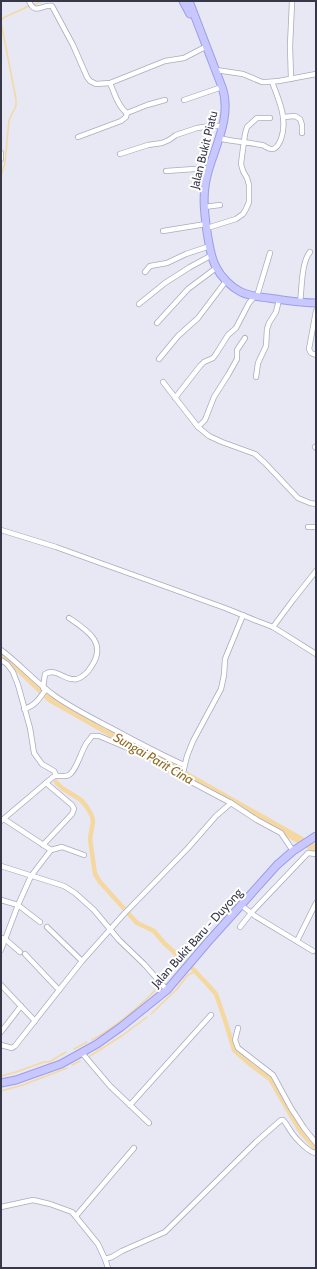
<svg xmlns="http://www.w3.org/2000/svg" width="317" height="1269" font-family="Cabin,sans-serif">
	<style>
		.lines { fill: none; stroke-linecap: round; stroke-linejoin: round }
		.stream { stroke: #f5d8a0; stroke-width: 1.5 }
		.canal { stroke: #f5d8a0; stroke-width: 4.5 }
		.river { stroke: #f5d8a0; stroke-width: 8 }
		.minor-casing { stroke: #a9abc1; stroke-width: 6 }
		.secondary-casing { stroke: #9c9de3; stroke-width: 9 }
		.minor { stroke: #fff; stroke-width: 4.5 }
		.secondary { stroke: #c8c7ff; stroke-width: 7 }
		.labels { text-anchor: middle; stroke-width: 4; stroke-linejoin: round; paint-order: stroke }
		.street-label { font-size: 12px; fill: #363848; stroke: #fff }
		.water-label { font-size: 13px; font-style: italic; fill: #906d22; stroke: #fff }
	</style>
	<rect width="100%" height="100%" fill="#e7e8f4"/>
	<g class="lines">
		<!-- stream -->
		<g class="stream">
			<path d="M33,5L42,1"/>
			<path d="M1,21L3,18L29,6"/>
			<path d="M1,22L16,99V106L9,120L5,163L1,176"/>
			<path d="M164,982L176,965"/>
			<path d="M151,1014L177,989L187,976L195,971"/>
			<path d="M92,1040C114,1028 142,1005 159,986"/>
			<path d="M74,1049L87,1042"/>
			<path d="M90,1056L123,1035L147,1017"/>
			<path d="M72,1065L80,1061"/>
			<path d="M1,1076L16,1072L44,1062H49L66,1052"/>
			<path d="M1,1091L23,1085L67,1068"/>
		</g>
		<!-- canal -->
		<g class="canal">
			<path d="M56,782L62,788L81,800L87,807L92,816L93,822L90,839L95,874L100,882L137,923L154,931L164,943L183,960"/>
			<path d="M192,968L208,985L216,994L226,1023L234,1050L251,1065L270,1079L300,1131L316,1149"/>
		</g>
		<!-- river -->
		<path class="river" d="M1,654L10,660L51,699L316,849"/>
		<!-- minor casing -->
		<g class="minor-casing">
			<g id="minor">
				<path d="M29,1C35,16 42,4 52,6L73,45L87,77L90,81L96,84L110,83L165,61L184,58L207,46"/>
				<path d="M216,70L243,74L262,82H267L279,81L316,74"/>
				<path d="M291,79L290,46L292,2"/>
				<path d="M110,83C114,92 118,107 127,113L147,105L165,100"/>
				<path d="M184,100L222,87"/>
				<path d="M283,117L295,116L300,119L302,125V133"/>
				<path d="M78,137L121,121L126,117L127,113"/>
				<path d="M219,138C233,142 247,142 262,145C266,146 269,150 273,149C278,148 279,143 281,139C288,120 279,100 272,82"/>
				<path d="M1,153V159"/>
				<path d="M120,154L148,145L162,143L169,140L176,135L197,128L211,126H222"/>
				<path d="M166,171L209,168"/>
				<path d="M204,207L220,205"/>
				<path d="M207,228L236,219L243,214L246,209L249,202V185L247,178L243,171L241,164L242,156L245,134L247,127L257,118H270"/>
				<path d="M163,231L206,224"/>
				<path d="M145,272L150,266L167,263L186,254L210,246"/>
				<path d="M257,296L270,253"/>
				<path d="M300,303C302,289 301,263 310,252"/>
				<path d="M139,304L165,283L190,267L212,255"/>
				<path d="M316,311L309,349L311,353L316,355"/>
				<path d="M157,323L188,289L216,268"/>
				<path d="M159,359L178,336L198,318L226,281"/>
				<path d="M256,377L258,363L266,346L267,329L269,323L276,312L279,300"/>
				<path d="M163,382L198,427L209,436L222,442L255,454L265,463L298,498L310,503L316,504"/>
				<path d="M175,398L200,366L204,362L213,358L216,354L228,335L236,328L249,303L255,296"/>
				<path d="M198,427L205,420L214,397L228,375L237,359V350L245,338"/>
				<path d="M315,447L316,448"/>
				<path d="M308,527H316"/>
				<path d="M1,530L56,547L225,608L257,621L273,627L316,654"/>
				<path d="M243,615L225,659L224,675L221,689L193,741L187,756L182,777L231,803L257,820L281,833L293,851"/>
				<path d="M273,627L293,600L316,571"/>
				<path d="M1,650C20,664 35,682 55,696C72,708 92,718 111,728C135,741 159,754 184,765"/>
				<path d="M1,660L7,664L13,672L18,685L30,728L34,753L42,764L54,771L56,775"/>
				<path d="M43,688L45,674C57,667 65,682 77,679C83,677 88,672 91,667C108,643 87,630 69,618"/>
				<path d="M24,709C35,706 40,698 46,689"/>
				<path d="M4,819L51,850"/>
				<path d="M1,821L53,777C58,774 64,778 69,775C76,771 81,752 86,744C88,741 90,739 92,736H99L135,751L153,759L182,777"/>
				<path d="M43,845L72,814L74,809L72,805L46,783"/>
				<path d="M1,866L64,886L75,893L94,910L119,940L144,964L167,990"/>
				<path d="M1,900L18,905L40,922"/>
				<path d="M241,905L255,916L313,951"/>
				<path d="M47,927L82,961"/>
				<path d="M240,927L251,913L308,853L316,854"/>
				<path d="M1,938L5,939L20,952"/>
				<path d="M297,941L316,903"/>
				<path d="M1,950L18,905L31,876L51,850L62,847L84,855"/>
				<path d="M25,954L59,990"/>
				<path d="M1,985L35,1021"/>
				<path d="M238,1028L235,1040L238,1048L273,1075L291,1108L304,1128L316,1143"/>
				<path d="M1,1032L21,1006"/>
				<path d="M1,1045L12,1048L15,1046L82,961L123,915L188,848L216,816L231,803"/>
				<path d="M82,1053L110,1086L149,1123"/>
				<path d="M130,1105L211,1015"/>
				<path d="M1,1207L33,1200L50,1204L72,1212L98,1244L105,1259L108,1268"/>
				<path d="M76,1216L134,1148"/>
				<path d="M105,1259L112,1257L122,1251L165,1232L256,1142L281,1120H283C286,1123 288,1127 290,1130C294,1137 309,1153 316,1153"/>
			</g>
		</g>
		<!-- secondary casing -->
		<g class="secondary-casing">
			<g id="secondary">
				<path d="M183,1L190,14"/>
				<path d="M189,1L222,87C232,115 216,144 208,172C202,193 204,210 207,232C209,243 210,256 216,267C221,277 231,287 241,292C249,296 259,297 268,298C284,300 300,303 316,303"/>
				<path d="M1,1083L16,1080L61,1064L97,1044L121,1027L167,990L207,943L277,865L293,851L316,836"/>
			</g>
		</g>
		<!-- minor -->
		<use href="#minor" class="minor"/>
		<!-- secondary -->
		<use href="#secondary" class="secondary"/>
	</g>
	<g class="labels">
		<!-- street labels -->
		<g class="street-label">
			<text transform="translate(204 150) rotate(-76)" y="4">Jalan Bukit Piatu</text>
			<text transform="translate(197 938) rotate(-48)" y="4">Jalan Bukit Baru - Duyong</text>
		</g>
		<!-- water labels -->
		<g class="water-label">
			<text transform="translate(154 758) rotate(30)" y="5">Sungai Parit Cina</text>
		</g>
	</g>
	<!-- border -->
	<rect width="317" height="1269" fill="none" stroke="#363848" stroke-width="4"/>
</svg>
